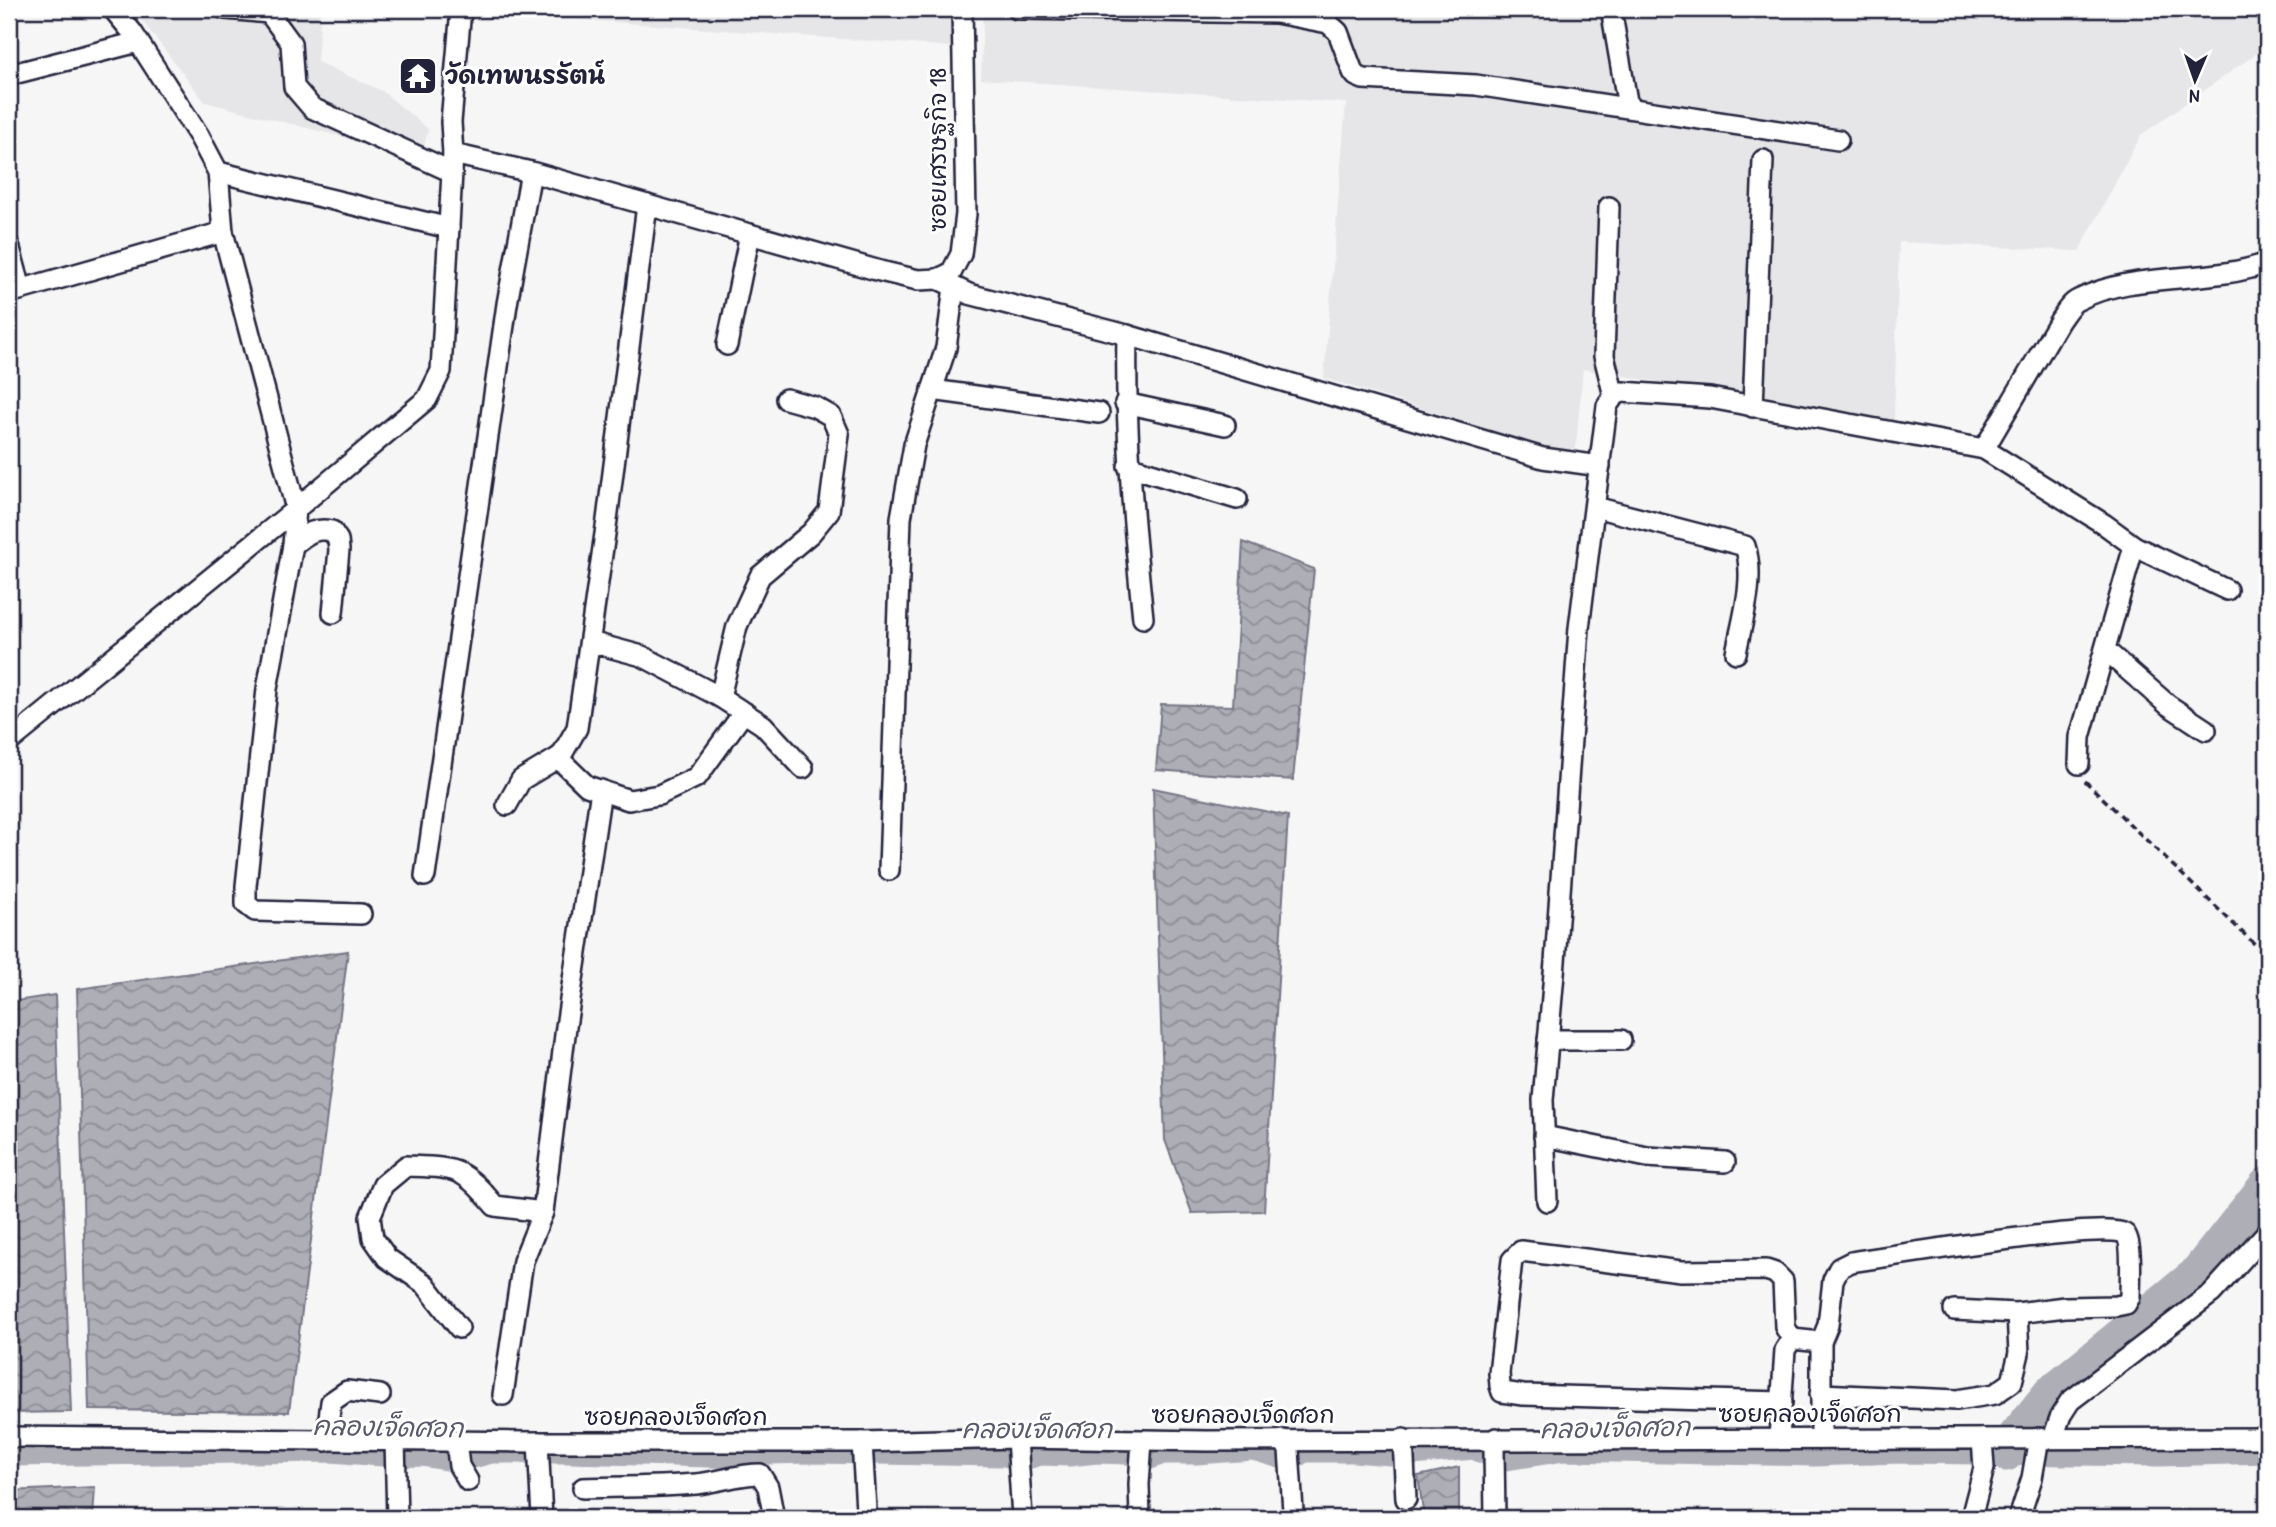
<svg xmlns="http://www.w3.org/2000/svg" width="2276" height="1527" font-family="'Patrick Hand','Playpen Sans Thai',sans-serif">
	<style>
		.built { fill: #e6e6e9 }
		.water { fill: url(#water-waves); stroke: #767685; stroke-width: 2 }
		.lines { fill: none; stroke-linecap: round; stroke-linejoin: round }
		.canal { stroke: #aeaeb7; stroke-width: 21 }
		.river { stroke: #aeaeb7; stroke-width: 35 }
		.minor-casing { stroke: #22223b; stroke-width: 24 }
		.path { stroke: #22223b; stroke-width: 3.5; stroke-dasharray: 7 5; stroke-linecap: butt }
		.minor { stroke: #fff; stroke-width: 19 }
		.labels { text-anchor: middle; stroke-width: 6; stroke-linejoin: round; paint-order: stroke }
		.poi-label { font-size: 24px; font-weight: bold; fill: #22223b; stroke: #fff; text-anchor: start }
		.street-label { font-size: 24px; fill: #22223b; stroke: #fff }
		.water-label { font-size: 26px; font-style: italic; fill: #5a5a6d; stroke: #fff }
	</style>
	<defs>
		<pattern id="water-waves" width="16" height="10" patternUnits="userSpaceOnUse" patternTransform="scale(1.75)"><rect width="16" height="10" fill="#aeaeb7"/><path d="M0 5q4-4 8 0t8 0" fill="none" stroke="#8d8d96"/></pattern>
	</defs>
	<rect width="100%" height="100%" fill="#f6f6f7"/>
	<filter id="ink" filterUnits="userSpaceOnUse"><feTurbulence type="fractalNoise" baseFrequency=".0143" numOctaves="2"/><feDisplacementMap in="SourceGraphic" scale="14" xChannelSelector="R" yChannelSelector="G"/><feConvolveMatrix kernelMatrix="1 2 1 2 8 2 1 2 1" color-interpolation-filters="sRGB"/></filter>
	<g filter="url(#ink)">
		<!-- built -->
		<g class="built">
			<path d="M133,9H321L317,62L382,91L428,129L422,157L205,102Z"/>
			<path d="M489,9H953L952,47L489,13Z"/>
			<path d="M983,9H2267V46L2141,135L2079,251L1899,242L1894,423L1583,369L1575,456L1324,378L1346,103L981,79Z"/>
		</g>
		<!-- water -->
		<g class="water">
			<path d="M1243,542L1314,569L1293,780L1156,770L1161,704L1233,706Z"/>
			<path d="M1153,788L1288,816L1264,1211L1192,1213L1165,1140Z"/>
			<path d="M348,951L289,1412L89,1410L77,989Z"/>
			<path d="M55,995L71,1412L9,1413V1002Z"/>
			<path d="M1459,1467V1518H1424L1418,1476Z"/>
			<path d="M95,1487L93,1518H9V1491Z"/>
		</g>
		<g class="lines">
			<!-- canal -->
			<path class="canal" d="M9,1456L331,1452L396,1457L421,1456L458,1462L491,1453H571L743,1458L768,1454L811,1453L1003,1456L1024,1460L1041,1455L1069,1456L1097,1453L1128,1454L1148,1460L1163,1454H1197L1253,1450L1290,1461L1305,1452H1354L1403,1456L1473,1449L1500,1461L1564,1451L1814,1456L1899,1453L2160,1456L2267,1453"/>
			<!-- river -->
			<path class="river" d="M2006,1454L2013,1439L2051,1392L2195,1275L2267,1184"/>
			<!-- minor casing -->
			<g class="minor-casing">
				<g id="minor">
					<path d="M113,9L132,32L199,136L218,172L223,232L296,509L293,545L267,689L246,886V904L255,911L361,914"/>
					<path d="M225,9L269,13L291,43L294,87L312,108L452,172"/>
					<path d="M1017,9L1276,13L1328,23L1338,32L1353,72L1356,76L1363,79L1476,85L1838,140"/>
					<path d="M1611,9L1628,107"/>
					<path d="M9,75L138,42"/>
					<path d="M453,154L531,172L880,271L918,280L938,279L969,294L1127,335L1543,458L1600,466"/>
					<path d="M218,172L449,228"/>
					<path d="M1609,207L1604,356L1614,396"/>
					<path d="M9,245L21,289"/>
					<path d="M938,279L951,273L961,254L966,214L962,9"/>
					<path d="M9,293L223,232"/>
					<path d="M1127,335C1125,431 1133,522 1143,618"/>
					<path d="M727,345L750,234"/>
					<path d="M932,390L1099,413"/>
					<path d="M1125,403L1225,425"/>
					<path d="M1753,407L1763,160"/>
					<path d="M1984,449L2060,320C2065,313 2071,303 2078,300C2136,270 2207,285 2267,263"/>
					<path d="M1128,466L1237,499"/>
					<path d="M1595,507L1745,546C1756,579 1742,621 1736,653"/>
					<path d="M293,545C307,534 314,527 332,531L338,540L339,550L333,613"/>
					<path d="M590,642L642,656L720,697L763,725L803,768"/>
					<path d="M2105,650L2168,705L2206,730"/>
					<path d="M720,697L737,626L760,576L811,533L829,511L839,434L831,416L815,407L786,399"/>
					<path d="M9,742L296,509L427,399L441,371L453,154L451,122L461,9"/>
					<path d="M558,758L587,786L629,800L659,795L697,777L744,712"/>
					<path d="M2079,764L2080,737L2134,546"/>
					<path d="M507,805L521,780L561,756L577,728L607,520L647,205"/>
					<path d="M889,870L901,518L914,445L946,348L954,287"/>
					<path d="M425,876L507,304L531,172"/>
					<path d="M1548,1040H1621"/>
					<path d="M1544,1136L1647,1157L1725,1162"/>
					<path d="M1547,1201L1543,1100L1555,962L1579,628L1607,406L1614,396L1622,392L1710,398L1984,449L2104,524L2134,546L2227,590"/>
					<path d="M459,1328L425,1284L387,1258L373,1238L370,1217L383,1185L406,1166C457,1168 461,1166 495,1206L543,1212"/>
					<path d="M1820,1394L1957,1400L1995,1394L2012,1382L2019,1353L2017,1313"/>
					<path d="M503,1395L523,1261L543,1212L566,1027L601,790"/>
					<path d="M1782,1402L1523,1395L1502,1392L1500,1386L1499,1373L1512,1260L1521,1251L1681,1271L1766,1270L1775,1273L1783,1281L1785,1327L1792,1339L1821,1342"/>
					<path d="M9,1437L538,1442H862L1017,1438L1207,1441L2267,1438"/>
					<path d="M1017,1438L1022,1518"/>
					<path d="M1779,1438L1785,1350L1792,1339"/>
					<path d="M2053,1438L2061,1415L2070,1401L2212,1293L2267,1232"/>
					<path d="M1403,1439L1406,1499"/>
					<path d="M1821,1439V1342L1828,1325L1833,1280L1839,1268L1851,1262C1885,1257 2111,1220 2125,1234C2133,1242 2130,1284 2130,1297L2126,1304L2116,1306L2065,1307L2017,1313L1954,1310"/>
					<path d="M1283,1440L1289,1450L1293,1511"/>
					<path d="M326,1441L331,1402L347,1391L380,1395"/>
					<path d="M395,1441L397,1518"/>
					<path d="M456,1441L459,1466L468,1481"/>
					<path d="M538,1442L542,1518"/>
					<path d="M862,1442L866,1510"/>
					<path d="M583,1488C620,1487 659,1487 696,1484C718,1482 738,1474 760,1474L768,1487L774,1518"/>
					<path d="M1140,1518L1139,1484L1142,1441"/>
					<path d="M1495,1518L1494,1450L1496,1438"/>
					<path d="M1971,1518L1984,1468L1982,1439"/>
					<path d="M2019,1518L2032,1478L2039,1438"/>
				</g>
			</g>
			<!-- path -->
			<path class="path" d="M2085,781L2267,956"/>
			<!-- minor -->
			<use href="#minor" class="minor"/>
		</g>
	</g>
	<!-- icons -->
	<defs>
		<g id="temple-square" transform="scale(2.0125)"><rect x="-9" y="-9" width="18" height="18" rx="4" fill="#22223b" stroke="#fff"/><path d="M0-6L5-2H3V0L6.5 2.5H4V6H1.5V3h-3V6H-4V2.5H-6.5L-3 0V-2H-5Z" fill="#fff"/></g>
	</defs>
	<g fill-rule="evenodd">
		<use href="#temple-square" x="418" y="76"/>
	</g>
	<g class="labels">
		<!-- poi labels -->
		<g class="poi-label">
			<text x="445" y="84">วัดเทพนรรัตน์</text>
		</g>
		<!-- street labels -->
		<g class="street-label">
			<text transform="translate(938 150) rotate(-90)" y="8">ซอยเศรษฐกิจ 18</text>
			<text x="1810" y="1422">ซอยคลองเจ็ดศอก</text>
			<text x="1243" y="1423">ซอยคลองเจ็ดศอก</text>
			<text x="676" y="1425">ซอยคลองเจ็ดศอก</text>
		</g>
		<!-- water labels -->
		<g class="water-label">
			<text transform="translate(388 1427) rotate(1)" y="9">คลองเจ็ดศอก</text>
			<text transform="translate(1615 1428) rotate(-1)" y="9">คลองเจ็ดศอก</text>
			<text x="1037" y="1438">คลองเจ็ดศอก</text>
		</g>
	</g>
	<!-- margin -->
	<rect width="2276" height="1527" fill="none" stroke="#fff" stroke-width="35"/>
	<rect x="18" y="18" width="2241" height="1492" fill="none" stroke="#22223b" stroke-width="2.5" filter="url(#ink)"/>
	<!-- north arrow -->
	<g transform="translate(2195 80) rotate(182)" stroke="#ffffff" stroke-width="5" paint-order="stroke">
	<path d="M0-5L12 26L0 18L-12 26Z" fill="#22223b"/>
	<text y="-10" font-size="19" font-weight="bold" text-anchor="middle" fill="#22223b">N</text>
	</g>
</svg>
